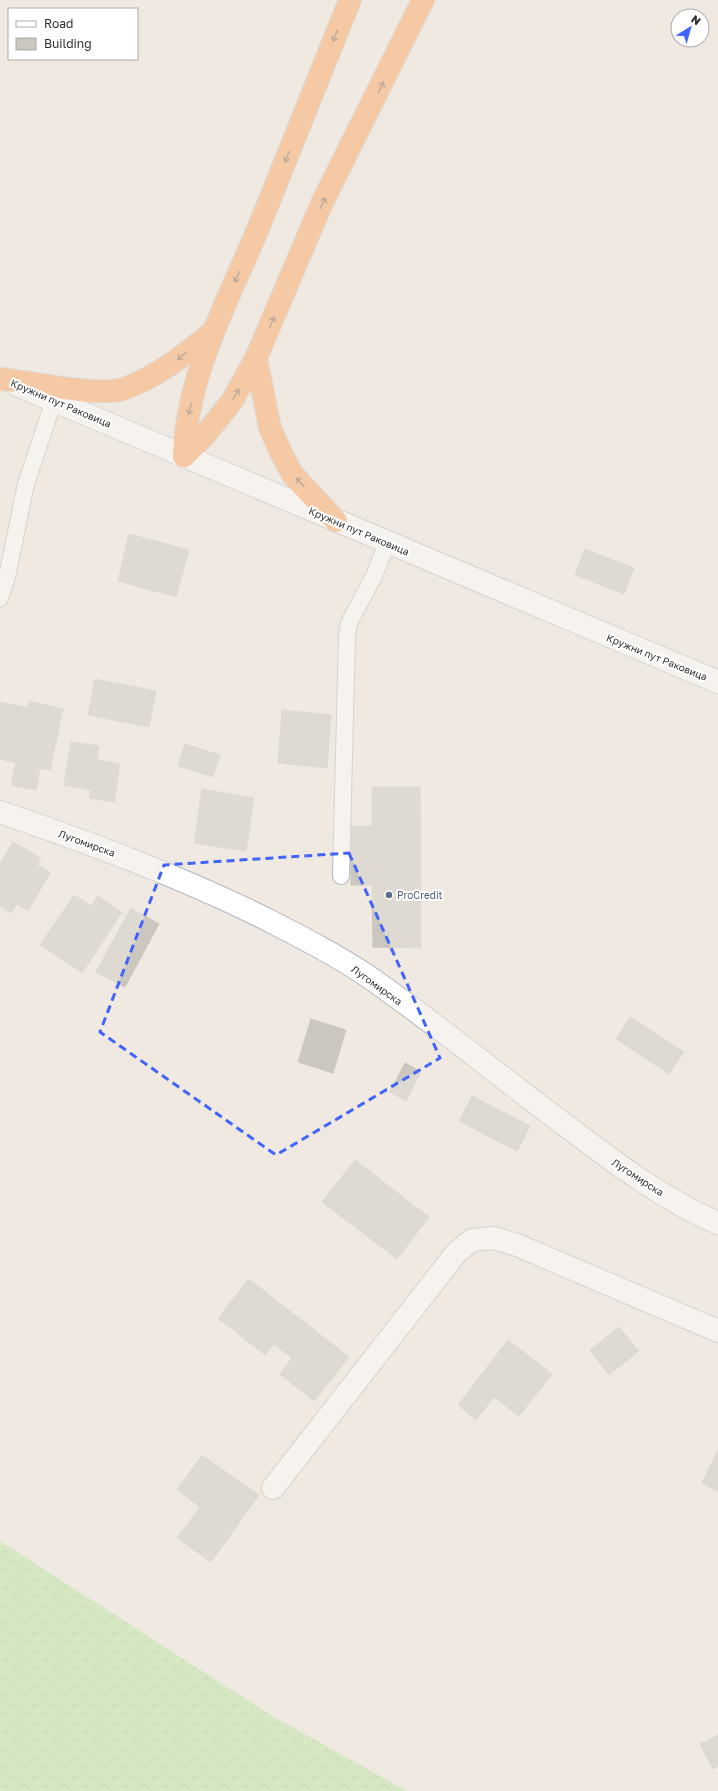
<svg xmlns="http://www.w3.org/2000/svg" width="718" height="1791" font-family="'Golos Text',sans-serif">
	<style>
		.forest { fill: url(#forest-crowns) }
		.building { fill: #cbc7bf; stroke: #cbc5ba }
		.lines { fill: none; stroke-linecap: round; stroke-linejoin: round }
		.service-casing { stroke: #b4b7c1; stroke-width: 18 }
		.minor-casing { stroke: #b4b7c1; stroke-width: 24 }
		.secondary-casing { stroke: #b4b7c1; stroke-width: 24 }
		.motorway-casing { stroke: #c9c9c9; stroke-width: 24 }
		.service { stroke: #fff; stroke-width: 16 }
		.minor { stroke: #fff; stroke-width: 22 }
		.secondary { stroke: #fff; stroke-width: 22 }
		.motorway { stroke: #ffa35c; stroke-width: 22 }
		.oneway { stroke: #8c6343 }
		.marked { fill: none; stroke: #4264fb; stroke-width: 3; stroke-dasharray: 8 5; stroke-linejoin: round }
		.service-dot { fill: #5c6f8a; stroke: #fff; stroke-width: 1.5 }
		.labels { text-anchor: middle; stroke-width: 4; stroke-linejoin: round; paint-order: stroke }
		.street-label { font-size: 10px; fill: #2e2e2e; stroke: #fff }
		.service-label { font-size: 10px; fill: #4e5e75; stroke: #fff; text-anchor: start }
	</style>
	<defs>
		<pattern id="forest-crowns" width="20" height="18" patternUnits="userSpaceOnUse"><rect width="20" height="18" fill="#b6e59e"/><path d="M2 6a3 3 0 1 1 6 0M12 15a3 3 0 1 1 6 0" fill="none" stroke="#9dc588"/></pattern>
	</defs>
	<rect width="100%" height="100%" fill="#efe9e1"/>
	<!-- forest -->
	<path class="forest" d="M0,1541L274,1717L407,1791H0Z"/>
	<!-- building -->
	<g class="building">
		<path d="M129,534L189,550L176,597L118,581Z"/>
		<path d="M585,549L634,568L624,594L575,575Z"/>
		<path d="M95,679L156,691L149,727L88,715Z"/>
		<path d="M29,701L63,709L50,770L40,768L36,790L11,785L16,763L0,759V702L28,708Z"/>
		<path d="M282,710L331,715L327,768L278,763Z"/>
		<path d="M71,742L99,746L97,760L120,764L114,802L89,798L91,790L64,785Z"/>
		<path d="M185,744L220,755L213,777L178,766Z"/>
		<path d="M372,787H420L421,948L373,947L372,885H351V826H372Z"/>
		<path d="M202,789L254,798L246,851L194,843Z"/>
		<path d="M13,842L41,858L37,865L50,873L28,911L17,904L11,913L0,906V864Z"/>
		<path d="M74,895L91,906L98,896L122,912L82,973L40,945Z"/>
		<path d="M131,908L159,924L125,987L96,972Z"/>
		<path d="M630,1017L684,1052L669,1074L616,1039Z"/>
		<path d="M311,1019L346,1030L333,1073L298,1062Z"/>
		<path d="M405,1063L421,1072L406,1101L390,1092Z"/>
		<path d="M472,1096L530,1126L517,1151L459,1121Z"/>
		<path d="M355,1160L429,1217L397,1259L322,1202Z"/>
		<path d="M249,1279L349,1357L314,1401L280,1374L292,1358L274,1344L265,1355L218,1318Z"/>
		<path d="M619,1327L639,1351L609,1375L590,1350Z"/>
		<path d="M508,1340L552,1374L519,1416L494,1397L476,1420L458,1405Z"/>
		<path d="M718,1450V1491L702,1483Z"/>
		<path d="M202,1455L259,1495L211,1562L177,1538L200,1507L177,1490Z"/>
		<path d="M718,1735V1766L713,1769L700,1744Z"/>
	</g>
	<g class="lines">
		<!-- service casing -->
		<g class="service-casing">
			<g id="service">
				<path d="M0,598L7,577L26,484L54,400"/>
				<path d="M341,876L347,635L349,623L374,576L387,543"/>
			</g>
		</g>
		<!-- minor casing -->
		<g class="minor-casing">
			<g id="minor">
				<path d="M0,812C90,843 179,876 264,918C299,936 333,953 366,975C437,1024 504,1080 573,1131C618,1165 666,1201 718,1223"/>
				<path d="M273,1488L457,1252L472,1240L494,1238L517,1245L718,1331"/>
			</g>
		</g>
		<!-- secondary casing -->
		<g class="secondary-casing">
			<path id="secondary" d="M17,385L718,682"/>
		</g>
		<!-- motorway casing -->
		<g class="motorway-casing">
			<g id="motorway">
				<path d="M256,358L270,428L281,453L293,475L336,521"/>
				<path d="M2,379C28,382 100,397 123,389C158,377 185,354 213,332"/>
				<path d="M184,456L204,436L232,401L256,358L322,203L423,0"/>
				<path d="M184,456C187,371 231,296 262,219C292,146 321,73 350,0"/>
			</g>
		</g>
		<!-- service -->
		<use href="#service" class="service"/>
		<!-- minor -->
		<use href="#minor" class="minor"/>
		<!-- secondary -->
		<use href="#secondary" class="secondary"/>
		<!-- motorway -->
		<use href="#motorway" class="motorway"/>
	</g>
	<!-- one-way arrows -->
	<defs><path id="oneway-shaft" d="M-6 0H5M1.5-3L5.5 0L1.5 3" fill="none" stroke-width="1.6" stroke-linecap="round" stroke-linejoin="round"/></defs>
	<g class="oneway">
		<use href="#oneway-shaft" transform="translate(335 36) rotate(112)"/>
		<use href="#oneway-shaft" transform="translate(381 87) rotate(-63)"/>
		<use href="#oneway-shaft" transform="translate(287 157) rotate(112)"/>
		<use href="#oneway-shaft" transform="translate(323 203) rotate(-65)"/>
		<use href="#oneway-shaft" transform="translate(237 277) rotate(114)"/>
		<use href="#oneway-shaft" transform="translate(272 322) rotate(-67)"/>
		<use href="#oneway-shaft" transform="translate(182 356) rotate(141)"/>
		<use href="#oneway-shaft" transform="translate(236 394) rotate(-60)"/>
		<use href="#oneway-shaft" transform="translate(190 409) rotate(104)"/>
		<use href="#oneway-shaft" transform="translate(300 482) rotate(-133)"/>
	</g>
	<!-- marked area -->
	<path d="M0 0H718V1791H0ZM349,853L440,1058L276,1155L100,1032L164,865Z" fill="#efe9e1" fill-opacity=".55" fill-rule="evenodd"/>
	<path class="marked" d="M349,853L440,1058L276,1155L100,1032L164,865Z"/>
	<!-- markers -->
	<circle class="service-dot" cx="389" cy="895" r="4"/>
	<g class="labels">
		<!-- street labels -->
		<g class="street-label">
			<text transform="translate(61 403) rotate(23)" y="4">Кружни пут Раковица</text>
			<text transform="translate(359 531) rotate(23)" y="4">Кружни пут Раковица</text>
			<text transform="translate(657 657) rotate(22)" y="4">Кружни пут Раковица</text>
			<text transform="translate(87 843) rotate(20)" y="4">Лугомирска</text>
			<text transform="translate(377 985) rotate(36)" y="4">Лугомирска</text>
			<text transform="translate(638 1177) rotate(33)" y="4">Лугомирска</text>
		</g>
		<!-- service labels -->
		<g class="service-label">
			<text x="397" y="899">ProCredit</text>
		</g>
	</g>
	<!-- legend -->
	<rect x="8" y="8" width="130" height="52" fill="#ffffff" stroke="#ababab"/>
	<rect x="16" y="21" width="20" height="6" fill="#ffffff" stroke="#ababab"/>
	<text x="44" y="28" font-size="12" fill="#2e2e2e">Road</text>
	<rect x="16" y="38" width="20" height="12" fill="#cbc7bf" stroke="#ababab"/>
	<text x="44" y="48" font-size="12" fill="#2e2e2e">Building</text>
	<!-- north arrow -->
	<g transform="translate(690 28) rotate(37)"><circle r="19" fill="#ffffff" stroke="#ababab"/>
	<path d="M0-3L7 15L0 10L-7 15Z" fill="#4264fb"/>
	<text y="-6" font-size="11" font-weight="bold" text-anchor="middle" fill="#2e2e2e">N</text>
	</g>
</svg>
